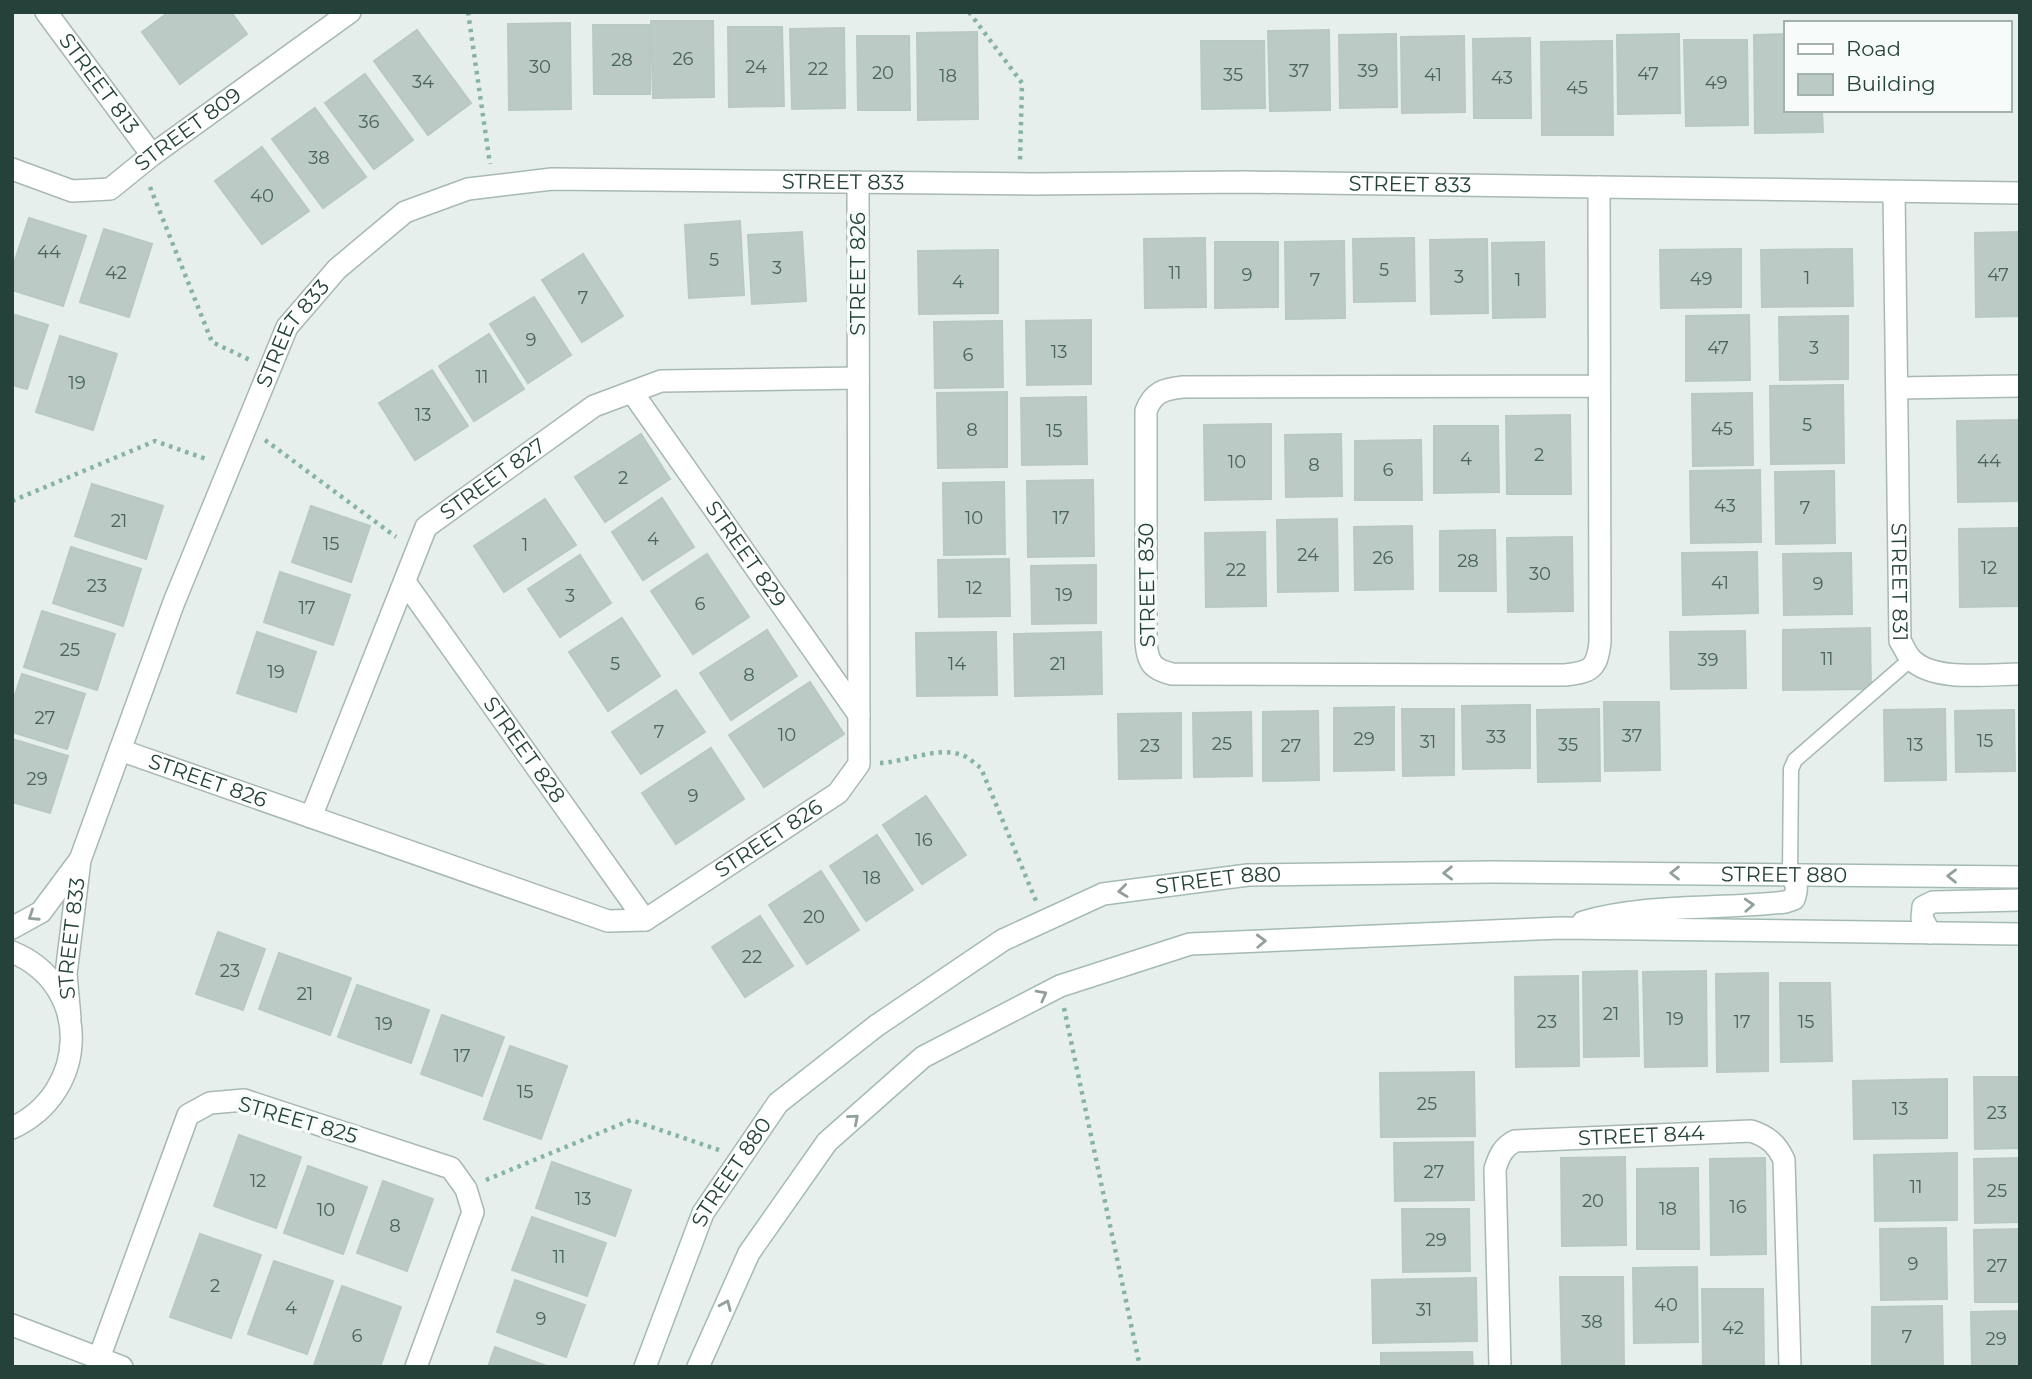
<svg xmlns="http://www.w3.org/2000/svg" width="2032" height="1379" font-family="Montserrat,sans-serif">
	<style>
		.building { fill: #bbcac4; stroke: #b8c9c2; stroke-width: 2 }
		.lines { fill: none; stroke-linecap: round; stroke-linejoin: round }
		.lane-casing { stroke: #a8b8b2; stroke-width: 17 }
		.street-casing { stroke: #a8b8b2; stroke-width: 24 }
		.secondary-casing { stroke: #a4bbb3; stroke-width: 24 }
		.path { stroke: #86b3a5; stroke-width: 4.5; stroke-dasharray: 3.5 5; stroke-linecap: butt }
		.lane { stroke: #fff; stroke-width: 14 }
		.street { stroke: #fff; stroke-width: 21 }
		.secondary { stroke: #fff; stroke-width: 21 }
		.oneway { stroke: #92a09c }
		.labels { text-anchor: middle; stroke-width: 7; stroke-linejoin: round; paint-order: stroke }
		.number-label { font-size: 18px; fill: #4a645c }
		.street-label { font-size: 21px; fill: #24423a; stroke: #f7fbf9 }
	</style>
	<rect width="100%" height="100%" fill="#e6efeb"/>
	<!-- building -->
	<g class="building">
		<path d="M169,12H231L247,34L180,84L142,32Z"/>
		<path d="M651,21H713L714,97L653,98Z"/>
		<path d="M570,23L571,109L509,110L508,24Z"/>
		<path d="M593,25H650V94H594Z"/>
		<path d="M728,27H782L784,106L729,107Z"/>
		<path d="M844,28L845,108L792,109L790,29Z"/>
		<path d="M417,30L471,103L428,135L374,61Z"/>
		<path d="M1329,30L1330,110L1270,111L1268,31Z"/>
		<path d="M977,32L978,119L918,120L917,33Z"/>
		<path d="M1396,34L1397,107L1340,108L1339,35Z"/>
		<path d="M1679,34L1680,113L1618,114L1617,35Z"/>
		<path d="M1785,34V110H1822L1823,132L1755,133L1754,35Z"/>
		<path d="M857,36H909L910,110H858Z"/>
		<path d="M1464,36L1465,112L1402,113L1401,37Z"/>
		<path d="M1530,38L1531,118H1474L1473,39Z"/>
		<path d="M1684,40H1747L1748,125L1686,126Z"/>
		<path d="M1201,41H1264L1265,108L1202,109Z"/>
		<path d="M1612,41L1613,135H1542L1541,42Z"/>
		<path d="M365,74L413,140L374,169L325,103Z"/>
		<path d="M315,108L366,177L323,208L272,139Z"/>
		<path d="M262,147L309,211L262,244L215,181Z"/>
		<path d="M29,218L86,236L63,306L12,290V269Z"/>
		<path d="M740,221L744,295L689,298L685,225Z"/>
		<path d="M104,229L152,244L129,317L80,302Z"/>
		<path d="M802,232L806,301L752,304L748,235Z"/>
		<path d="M2020,232V316L1976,317L1975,233Z"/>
		<path d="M1205,238L1206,307L1145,308L1144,239Z"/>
		<path d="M1414,238L1415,301L1354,302L1353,239Z"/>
		<path d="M1487,239L1488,313L1431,314L1430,240Z"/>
		<path d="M1344,241L1345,318L1286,319L1285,242Z"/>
		<path d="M1215,242H1278V307L1215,308Z"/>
		<path d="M1544,242L1545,317L1493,318L1492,243Z"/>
		<path d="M1741,249V307L1661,308L1660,250Z"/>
		<path d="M1852,249L1853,306L1762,307L1761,250Z"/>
		<path d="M998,250V313L919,314L918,251Z"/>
		<path d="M583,254L623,316L582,342L542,280Z"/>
		<path d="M534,297L571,355L528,383L490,324Z"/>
		<path d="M12,314L48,325L27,389L12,385Z"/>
		<path d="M1749,315L1750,380L1686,381V316Z"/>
		<path d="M1848,316V379L1780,380L1779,317Z"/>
		<path d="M1091,320V384L1027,385L1026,321Z"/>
		<path d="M1002,321L1003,387L935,388L934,322Z"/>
		<path d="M489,334L524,389L474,421L439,366Z"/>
		<path d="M60,336L117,354L93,430L36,412Z"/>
		<path d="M432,370L468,426L415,460L379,403Z"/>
		<path d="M1843,385L1844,463L1771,464L1770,386Z"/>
		<path d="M1007,392V467L938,468L937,393Z"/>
		<path d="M1752,393L1753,465L1693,466L1692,394Z"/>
		<path d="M1086,397L1087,464L1022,465L1021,398Z"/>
		<path d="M1570,415L1571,494H1507L1506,416Z"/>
		<path d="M2020,420V501L1958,502L1957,421Z"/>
		<path d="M1271,424V499L1205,500L1204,425Z"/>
		<path d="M1434,426H1498L1499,492L1434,493Z"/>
		<path d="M641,434L670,479L605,522L575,477Z"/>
		<path d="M1341,434L1342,496L1286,497L1285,435Z"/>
		<path d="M1421,440L1422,500H1355V441Z"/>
		<path d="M1760,470L1761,542L1691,543L1690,471Z"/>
		<path d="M1834,471L1835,543L1776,544L1775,472Z"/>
		<path d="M1093,480L1094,556L1028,557L1027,481Z"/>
		<path d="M1004,482L1005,554L944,555L943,483Z"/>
		<path d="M92,484L163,506L146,559L75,536Z"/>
		<path d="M662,498L694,547L643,580L612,532Z"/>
		<path d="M545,499L576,545L504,592L474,546Z"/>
		<path d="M311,506L370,526L351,582L292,562Z"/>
		<path d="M1337,519L1338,591L1278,592L1277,520Z"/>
		<path d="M1412,526L1413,589L1355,590L1354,527Z"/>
		<path d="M2018,528L2019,606L1960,607L1959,529Z"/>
		<path d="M1495,530L1496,591H1440V531Z"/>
		<path d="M1265,532L1266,606L1206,607L1205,533Z"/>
		<path d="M1572,537L1573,611L1508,612L1507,538Z"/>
		<path d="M71,547L141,569L123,626L53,603Z"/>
		<path d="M1757,552L1758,613L1683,615L1682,553Z"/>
		<path d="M1851,553L1852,614L1784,615L1783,554Z"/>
		<path d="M707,554L749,617L693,654L651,591Z"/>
		<path d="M580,555L611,603L560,637L528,589Z"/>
		<path d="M1009,559L1010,616L939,617L938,560Z"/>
		<path d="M1096,565V623L1032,624L1031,566Z"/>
		<path d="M280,572L350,595L333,645L264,622Z"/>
		<path d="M42,611L115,634L97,690L24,667Z"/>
		<path d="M622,618L660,676L608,711L569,652Z"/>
		<path d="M1870,628L1871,689L1783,690V630Z"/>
		<path d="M767,630L797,676L731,720L700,673Z"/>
		<path d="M1745,631L1746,688L1671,689L1670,632Z"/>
		<path d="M257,632L316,652L296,712L237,693Z"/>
		<path d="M996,632L997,695L917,696L916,633Z"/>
		<path d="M1101,632L1102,694L1015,696L1014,634Z"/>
		<path d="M22,674L85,694L67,749L12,732V704Z"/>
		<path d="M810,682L844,734L764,787L729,735Z"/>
		<path d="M676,690L705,732L641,774L612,732Z"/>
		<path d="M1604,702H1659L1660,770L1605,771Z"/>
		<path d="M1530,705V768L1463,769L1462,706Z"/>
		<path d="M1394,707V770L1334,771V708Z"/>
		<path d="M1402,709H1454V775L1403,776Z"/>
		<path d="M1599,709L1600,781L1538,782L1537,710Z"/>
		<path d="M1945,709L1946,780L1885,781L1884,710Z"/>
		<path d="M2014,710L2015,771L1956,772L1955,711Z"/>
		<path d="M1318,711L1319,780L1263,781V712Z"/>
		<path d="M1251,712L1252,776L1194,777L1193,713Z"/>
		<path d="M1181,713V778L1119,779L1118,714Z"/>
		<path d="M12,739L68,756L50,813L12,802Z"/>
		<path d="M711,748L744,799L676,844L642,793Z"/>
		<path d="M926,796L966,855L922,884L883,825Z"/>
		<path d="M877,835L913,890L866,921L830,866Z"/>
		<path d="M821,871L859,930L807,964L769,905Z"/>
		<path d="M760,916L793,966L745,997L712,947Z"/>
		<path d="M218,932L265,949L243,1010L196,994Z"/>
		<path d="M279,953L351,978L330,1035L259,1009Z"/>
		<path d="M1637,971L1639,1056L1584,1057L1583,972Z"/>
		<path d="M1706,971L1707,1066L1645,1067L1643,972Z"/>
		<path d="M1768,973V1071L1717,1072L1716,974Z"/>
		<path d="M1578,976L1579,1066L1516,1067L1515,977Z"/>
		<path d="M1780,983H1830L1832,1061L1781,1062Z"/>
		<path d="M357,985L429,1010L411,1063L338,1037Z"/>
		<path d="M442,1015L504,1037L482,1096L421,1074Z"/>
		<path d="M510,1046L567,1066L541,1139L484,1119Z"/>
		<path d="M1474,1072L1475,1136L1381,1137L1380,1073Z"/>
		<path d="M1974,1077H2020V1148L1975,1149Z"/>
		<path d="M1947,1079V1138L1854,1139L1853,1081Z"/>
		<path d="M239,1135L301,1157L276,1228L214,1206Z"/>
		<path d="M1473,1142L1474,1200L1395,1201L1394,1143Z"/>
		<path d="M1957,1153V1220L1875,1221L1874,1155Z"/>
		<path d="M1625,1157L1626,1245L1562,1246L1561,1158Z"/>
		<path d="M1765,1158L1766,1254L1711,1255L1710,1159Z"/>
		<path d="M2020,1158V1222L1975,1223L1974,1159Z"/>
		<path d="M552,1162L631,1190L615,1236L536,1208Z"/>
		<path d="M308,1166L367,1187L343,1254L284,1233Z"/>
		<path d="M1698,1168L1699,1249H1637V1169Z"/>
		<path d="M383,1181L433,1199L407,1271L357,1253Z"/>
		<path d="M1402,1209H1469L1470,1271L1403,1272Z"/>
		<path d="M532,1217L606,1243L587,1296L512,1270Z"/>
		<path d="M1946,1228L1947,1299L1881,1300L1880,1229Z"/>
		<path d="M2020,1229V1302H1975L1974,1230Z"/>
		<path d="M200,1234L261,1255L231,1338L170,1317Z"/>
		<path d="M274,1261L333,1281L307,1354L248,1334Z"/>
		<path d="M1697,1267L1698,1342L1634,1343L1633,1268Z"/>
		<path d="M1560,1277H1623L1624,1367H1562Z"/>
		<path d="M1476,1278L1477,1341L1373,1343L1372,1280Z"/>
		<path d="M515,1280L585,1305L566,1357L497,1332Z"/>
		<path d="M342,1286L401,1307L380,1367L314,1365Z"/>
		<path d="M1702,1289H1763L1764,1367H1703Z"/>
		<path d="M1942,1306L1943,1367H1872V1307Z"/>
		<path d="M2020,1311V1367H1972L1971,1312Z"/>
		<path d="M495,1347L549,1367H488Z"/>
		<path d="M1472,1352L1473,1367H1381V1353Z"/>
	</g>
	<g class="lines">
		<!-- lane casing -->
		<g class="lane-casing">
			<path id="lane" d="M1790,874L1791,769L1795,760L1911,659"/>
		</g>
		<!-- street casing -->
		<g class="street-casing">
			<g id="street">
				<path id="s1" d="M46,12L152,155"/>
				<path id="s2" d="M12,169L72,191L110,189L152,155L350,12"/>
				<path d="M1599,187L1600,642C1597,669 1591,672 1565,675L1172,674C1152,669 1148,663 1146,643V411C1153,392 1164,389 1183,387L1599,386"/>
				<path id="s3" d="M1894,192L1900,641C1904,647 1907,655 1912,660C1935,682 1989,674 2020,674"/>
				<path d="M1898,388L2020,386"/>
				<path id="s4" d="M632,392L859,715"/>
				<path id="s5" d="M405,582L645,920"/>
				<path id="s6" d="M120,750L608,921L645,920L838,793L859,764L858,182"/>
				<path id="s7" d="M311,817L426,527L594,406L661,381L858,378"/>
				<path d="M12,928L41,912L79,861"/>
				<path d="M12,952C93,985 89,1093 12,1128"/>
				<path id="s8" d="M70,1018L66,974L80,860L174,602L287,327L337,269L405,212L468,189L552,179L1033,184L1244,182L2020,193"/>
				<path d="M12,1325L122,1367"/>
				<path d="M99,1358L188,1115L210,1103L244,1100L451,1168L466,1189L473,1212L416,1367"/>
				<path id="s9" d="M1500,1367L1495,1169C1499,1156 1503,1147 1515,1141L1751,1131C1767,1136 1777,1144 1784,1160L1790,1367"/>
			</g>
		</g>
		<!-- secondary casing -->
		<g class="secondary-casing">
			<g id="secondary">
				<path d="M1583,922C1649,903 1718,910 1785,902L1794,899C1798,888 1797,884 1790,874"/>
				<path d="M1930,933L1922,918L1923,907L1933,902L2020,900"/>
				<path id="s10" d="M645,1367L703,1213L778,1103L876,1026L1003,940L1103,894L1248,875L1491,872L2020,877"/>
				<path d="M698,1367L749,1253L827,1142L923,1057L1060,986L1190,944L1561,928L2020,934"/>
			</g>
		</g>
		<!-- path -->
		<g class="path">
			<path d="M468,12L490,164"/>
			<path d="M969,12L1022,83L1020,162"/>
			<path d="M150,187L212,342L250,360"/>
			<path d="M265,440L396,537"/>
			<path d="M12,501L155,441L209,460"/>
			<path d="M880,763C906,762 937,746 962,755C969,757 975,764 981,768L1036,901"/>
			<path d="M1064,1008L1140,1367"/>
			<path d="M486,1180L631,1120L719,1150"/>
		</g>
		<!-- lane -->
		<use href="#lane" class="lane"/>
		<!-- street -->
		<use href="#street" class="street"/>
		<!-- secondary -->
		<use href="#secondary" class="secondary"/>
	</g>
	<!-- one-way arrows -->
	<defs><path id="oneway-chevron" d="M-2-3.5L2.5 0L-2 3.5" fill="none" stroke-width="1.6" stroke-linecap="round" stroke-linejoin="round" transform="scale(1.75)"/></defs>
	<g class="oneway">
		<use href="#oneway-chevron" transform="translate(1448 873) rotate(179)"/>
		<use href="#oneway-chevron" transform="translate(1675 873) rotate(-180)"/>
		<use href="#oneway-chevron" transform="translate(1952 876) rotate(-179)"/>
		<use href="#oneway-chevron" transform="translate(1123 891) rotate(173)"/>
		<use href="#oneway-chevron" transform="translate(1749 905) rotate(-3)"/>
		<use href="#oneway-chevron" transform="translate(33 916) rotate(147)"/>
		<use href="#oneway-chevron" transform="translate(1261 941) rotate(-2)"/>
		<use href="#oneway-chevron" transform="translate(1042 995) rotate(-28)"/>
		<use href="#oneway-chevron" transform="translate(854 1119) rotate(-41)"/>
		<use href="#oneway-chevron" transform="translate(726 1305) rotate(-66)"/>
	</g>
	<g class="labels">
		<!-- number labels -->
		<g class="number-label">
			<text x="683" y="65">26</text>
			<text x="622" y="66">28</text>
			<text x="540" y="73">30</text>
			<text x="756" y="73">24</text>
			<text x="818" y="75">22</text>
			<text x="1299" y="77">37</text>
			<text x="1368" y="77">39</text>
			<text x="883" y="79">20</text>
			<text x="1648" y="80">47</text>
			<text x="1233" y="81">35</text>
			<text x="1433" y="81">41</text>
			<text x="948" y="82">18</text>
			<text x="1502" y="84">43</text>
			<text x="423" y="88">34</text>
			<text x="1716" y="89">49</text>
			<text x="1577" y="94">45</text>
			<text x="369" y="128">36</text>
			<text x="319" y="164">38</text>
			<text x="262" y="202">40</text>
			<text x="49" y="258">44</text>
			<text x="714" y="266">5</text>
			<text x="777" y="274">3</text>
			<text x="1384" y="276">5</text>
			<text x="116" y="279">42</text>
			<text x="1175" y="279">11</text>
			<text x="1247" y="281">9</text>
			<text x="1998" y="281">47</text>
			<text x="1459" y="283">3</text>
			<text x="1807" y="284">1</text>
			<text x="1701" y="285">49</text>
			<text x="1315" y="286">7</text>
			<text x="1518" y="286">1</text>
			<text x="958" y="288">4</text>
			<text x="583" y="304">7</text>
			<text x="531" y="346">9</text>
			<text x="1718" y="354">47</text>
			<text x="1814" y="354">3</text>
			<text x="1059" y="358">13</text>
			<text x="968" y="361">6</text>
			<text x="482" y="383">11</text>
			<text x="77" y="389">19</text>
			<text x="423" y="421">13</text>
			<text x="1807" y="431">5</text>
			<text x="1722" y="435">45</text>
			<text x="972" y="436">8</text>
			<text x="1054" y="437">15</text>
			<text x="1539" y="461">2</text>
			<text x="1466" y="465">4</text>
			<text x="1989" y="467">44</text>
			<text x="1237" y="468">10</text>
			<text x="1314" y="471">8</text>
			<text x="1388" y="476">6</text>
			<text x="623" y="484">2</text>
			<text x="1725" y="512">43</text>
			<text x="1805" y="514">7</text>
			<text x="974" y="524">10</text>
			<text x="1061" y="524">17</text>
			<text x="119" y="527">21</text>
			<text x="653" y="545">4</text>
			<text x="331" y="550">15</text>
			<text x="525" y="551">1</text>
			<text x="1308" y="561">24</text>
			<text x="1383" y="564">26</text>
			<text x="1468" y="567">28</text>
			<text x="1989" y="574">12</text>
			<text x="1236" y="576">22</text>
			<text x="1540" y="580">30</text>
			<text x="1720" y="589">41</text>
			<text x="1818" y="590">9</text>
			<text x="97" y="592">23</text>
			<text x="974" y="594">12</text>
			<text x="1064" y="601">19</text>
			<text x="570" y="602">3</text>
			<text x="700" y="610">6</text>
			<text x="307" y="614">17</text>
			<text x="70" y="656">25</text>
			<text x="1827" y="665">11</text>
			<text x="1708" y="666">39</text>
			<text x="615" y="670">5</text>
			<text x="957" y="670">14</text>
			<text x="1058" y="670">21</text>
			<text x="276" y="678">19</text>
			<text x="749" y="681">8</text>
			<text x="45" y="724">27</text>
			<text x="659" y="738">7</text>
			<text x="787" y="741">10</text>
			<text x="1632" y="742">37</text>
			<text x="1496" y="743">33</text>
			<text x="1364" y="745">29</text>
			<text x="1985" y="747">15</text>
			<text x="1428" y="748">31</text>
			<text x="1222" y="750">25</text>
			<text x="1568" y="751">35</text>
			<text x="1915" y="751">13</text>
			<text x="1150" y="752">23</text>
			<text x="1291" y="752">27</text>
			<text x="37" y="785">29</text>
			<text x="693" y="802">9</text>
			<text x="924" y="846">16</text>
			<text x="872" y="884">18</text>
			<text x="814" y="923">20</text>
			<text x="752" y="963">22</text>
			<text x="230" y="977">23</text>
			<text x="305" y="1000">21</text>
			<text x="1611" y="1020">21</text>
			<text x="1675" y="1025">19</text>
			<text x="1547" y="1028">23</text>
			<text x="1742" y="1028">17</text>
			<text x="1806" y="1028">15</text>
			<text x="384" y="1030">19</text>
			<text x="462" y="1062">17</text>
			<text x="525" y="1098">15</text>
			<text x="1427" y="1110">25</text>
			<text x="1900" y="1115">13</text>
			<text x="1997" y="1119">23</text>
			<text x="1434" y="1178">27</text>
			<text x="258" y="1187">12</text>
			<text x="1916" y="1193">11</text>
			<text x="1997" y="1197">25</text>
			<text x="583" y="1205">13</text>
			<text x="1593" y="1207">20</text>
			<text x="1738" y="1213">16</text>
			<text x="1668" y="1215">18</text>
			<text x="326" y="1216">10</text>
			<text x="395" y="1232">8</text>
			<text x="1436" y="1246">29</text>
			<text x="559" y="1263">11</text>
			<text x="1913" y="1270">9</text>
			<text x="1997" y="1272">27</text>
			<text x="215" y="1292">2</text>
			<text x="1666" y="1311">40</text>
			<text x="291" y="1314">4</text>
			<text x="1424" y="1316">31</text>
			<text x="541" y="1325">9</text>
			<text x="1592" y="1328">38</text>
			<text x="1733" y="1334">42</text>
			<text x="357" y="1342">6</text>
			<text x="1907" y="1343">7</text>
			<text x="1996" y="1345">29</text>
		</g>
		<!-- street labels -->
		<g class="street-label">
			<text dy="7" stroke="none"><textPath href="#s1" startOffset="89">STREET 813</textPath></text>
			<text dy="7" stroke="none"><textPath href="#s2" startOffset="200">STREET 809</textPath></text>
			<text dy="7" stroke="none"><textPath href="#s8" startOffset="1339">STREET 833</textPath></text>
			<text dy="7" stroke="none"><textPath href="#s8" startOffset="1906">STREET 833</textPath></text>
			<text transform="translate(858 274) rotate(-90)" y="7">STREET 826</text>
			<text dy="7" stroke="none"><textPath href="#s8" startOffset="728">STREET 833</textPath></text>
			<text dy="7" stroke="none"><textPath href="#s7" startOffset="394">STREET 827</textPath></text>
			<text dy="7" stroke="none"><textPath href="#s4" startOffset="198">STREET 829</textPath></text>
			<text dy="7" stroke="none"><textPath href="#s3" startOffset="390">STREET 831</textPath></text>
			<text transform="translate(1147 585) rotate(-91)" y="7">STREET 830</text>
			<text dy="7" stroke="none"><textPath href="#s5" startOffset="206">STREET 828</textPath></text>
			<text dy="7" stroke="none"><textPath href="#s6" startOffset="93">STREET 826</textPath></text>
			<text dy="7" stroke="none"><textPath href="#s6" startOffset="702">STREET 826</textPath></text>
			<text dy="7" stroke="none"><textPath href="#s10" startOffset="1368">STREET 880</textPath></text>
			<text dy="7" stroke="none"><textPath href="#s10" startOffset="802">STREET 880</textPath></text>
			<text dy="7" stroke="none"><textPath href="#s8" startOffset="80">STREET 833</textPath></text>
			<text transform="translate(298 1120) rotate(16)" y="7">STREET 825</text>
			<text dy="7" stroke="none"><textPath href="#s9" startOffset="360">STREET 844</textPath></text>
			<text dy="7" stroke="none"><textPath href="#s10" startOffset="214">STREET 880</textPath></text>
		</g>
	</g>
	<!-- border -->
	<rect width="2032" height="1379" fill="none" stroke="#24423a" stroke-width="28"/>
	<!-- legend -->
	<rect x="1784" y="21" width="228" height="91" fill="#f7fbf9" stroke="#a3b1ad" stroke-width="2"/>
	<rect x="1798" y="44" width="35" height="10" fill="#ffffff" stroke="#a3b1ad" stroke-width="2"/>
	<text x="1846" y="56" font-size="21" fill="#24423a">Road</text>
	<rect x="1798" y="74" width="35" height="21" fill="#bbcac4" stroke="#a3b1ad" stroke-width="2"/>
	<text x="1846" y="91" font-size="21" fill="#24423a">Building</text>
</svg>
